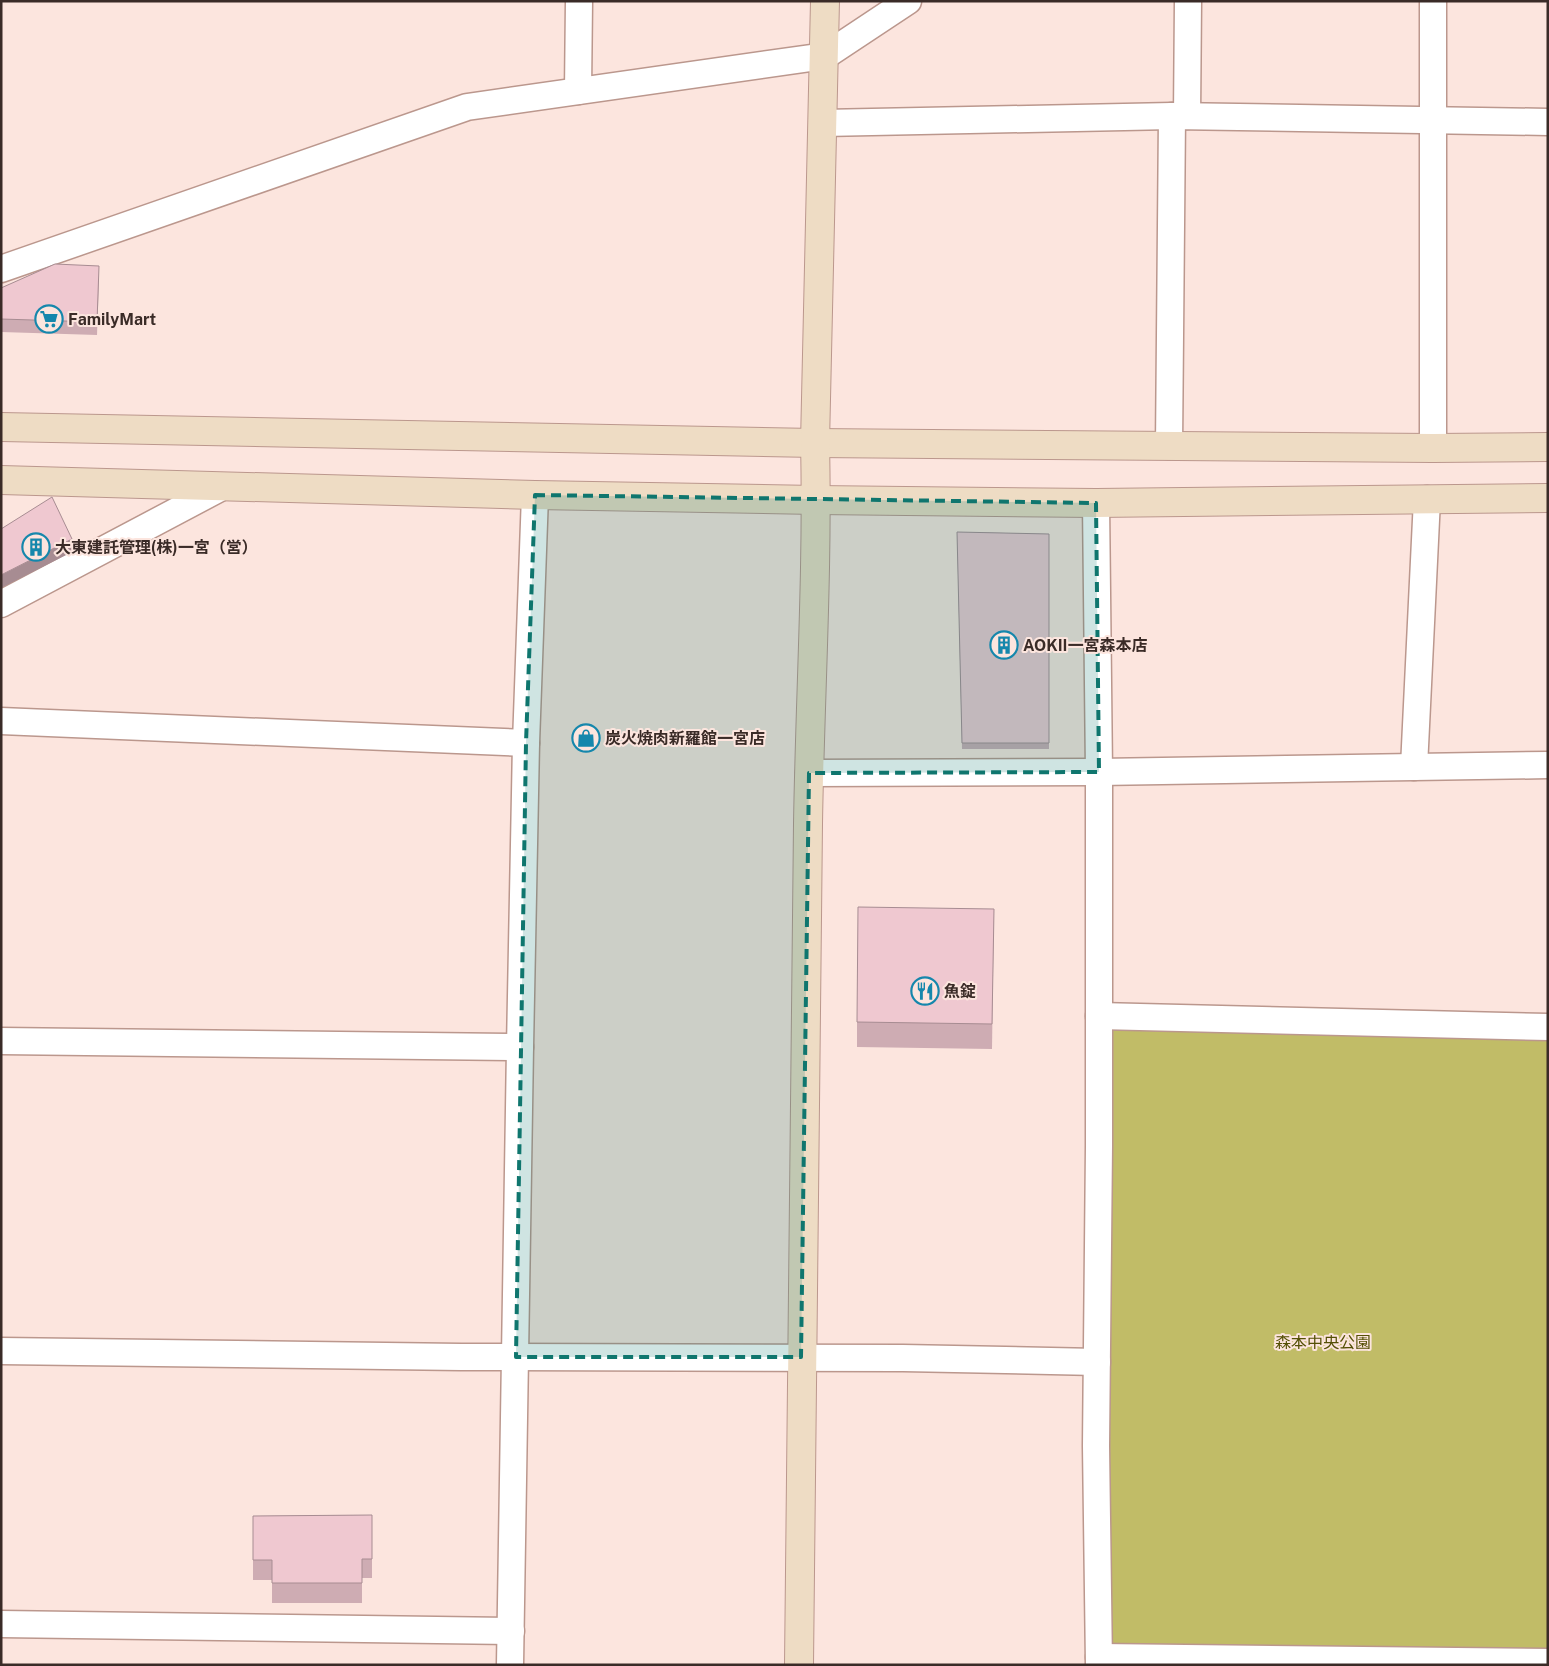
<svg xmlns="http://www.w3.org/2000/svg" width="1549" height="1666" font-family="'Public Sans','Noto Sans JP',sans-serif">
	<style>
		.green { fill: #c1bc67 }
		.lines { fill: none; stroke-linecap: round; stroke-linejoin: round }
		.street-casing { stroke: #bb978d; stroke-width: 29 }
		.secondary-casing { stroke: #bb978d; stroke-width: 30 }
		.street { stroke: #fff; stroke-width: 26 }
		.secondary { stroke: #eedcc4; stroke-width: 28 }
		.wall { fill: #ceacb3 }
		.shaded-wall { fill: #a78c92 }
		.building { fill: #efc8d0; stroke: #a78c92 }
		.marked { fill: #0f766e; fill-opacity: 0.2; stroke: #0f766e; stroke-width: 4; stroke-dasharray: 10 6; stroke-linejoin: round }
		.labels { text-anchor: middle; stroke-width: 4; stroke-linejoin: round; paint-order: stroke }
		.poi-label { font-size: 16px; font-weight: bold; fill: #3a2b27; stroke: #fce5de; text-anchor: start }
		.park-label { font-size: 16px; fill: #555006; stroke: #fce5de }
	</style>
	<rect width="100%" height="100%" fill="#fce5de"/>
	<!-- green -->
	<path class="green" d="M1099,1016L1548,1027V1662L1099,1657Z"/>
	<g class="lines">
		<!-- street casing -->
		<g class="street-casing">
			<g id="street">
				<path d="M1433,1V448"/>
				<path d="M578,91L579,1"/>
				<path d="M1187,116L1188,1"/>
				<path d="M823,123L1172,116L1548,122"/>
				<path d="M1,269L467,107L825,56L908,1"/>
				<path d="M1169,446L1172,116"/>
				<path d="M1096,503L1099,772V1146L1096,1446L1099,1665"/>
				<path d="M1,604L222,487"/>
				<path d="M1,721L526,743"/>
				<path d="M1414,767L1427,499"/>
				<path d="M809,773L1099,772L1548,765"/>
				<path d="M1099,1016L1548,1027"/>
				<path d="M1,1041L520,1047"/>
				<path d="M1,1351L461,1357L903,1358L1097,1362"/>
				<path d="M1,1624L511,1631"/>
				<path d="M1099,1657L1548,1662"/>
				<path d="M510,1665L520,1047L526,743L535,495"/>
			</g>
		</g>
		<!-- secondary casing -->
		<g class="secondary-casing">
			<g id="secondary">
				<path d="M1,427L815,443L1433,448L1548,447"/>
				<path d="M1,480L535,495L816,500L1096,503L1548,498"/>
				<path d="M799,1665C801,1384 805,1104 808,824C810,697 818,570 815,443L825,1"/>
			</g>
		</g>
		<!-- street -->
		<use href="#street" class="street"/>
		<!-- secondary -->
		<use href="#secondary" class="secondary"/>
	</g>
	<!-- wall -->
	<g class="wall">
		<path d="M99,279L97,335L1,332V288Z"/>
		<path d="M957,532L1049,534V749H962Z"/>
		<path d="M994,909L992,1049L857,1047V1022Z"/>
		<path d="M372,1515V1578H362V1603H272V1580H253V1516Z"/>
	</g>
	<!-- shaded-wall -->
	<path class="shaded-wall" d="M72,539V552L1,588V575Z"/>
	<!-- building -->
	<g class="building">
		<path d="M55,264L99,266L97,322L1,319V288Z"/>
		<path d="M52,497L72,539L1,575V529Z"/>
		<path d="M957,532L1049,534V743H962Z"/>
		<path d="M858,907L994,909L992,1024L857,1022Z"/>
		<path d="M372,1515V1559H362V1583H272V1560H253V1516Z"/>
	</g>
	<!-- marked area -->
	<path class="marked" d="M535,495L1096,503L1099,772L809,773L801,1357H516L526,743Z"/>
	<!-- icons -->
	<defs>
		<g id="supermarket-ring" transform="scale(1.4375)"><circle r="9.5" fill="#fce5de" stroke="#1587ac" stroke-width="1.5"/><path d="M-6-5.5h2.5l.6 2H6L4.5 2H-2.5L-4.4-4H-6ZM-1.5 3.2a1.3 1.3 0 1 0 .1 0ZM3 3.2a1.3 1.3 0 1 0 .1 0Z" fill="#1587ac"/></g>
		<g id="building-ring" transform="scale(1.4375)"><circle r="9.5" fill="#fce5de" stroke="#1587ac" stroke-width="1.5"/><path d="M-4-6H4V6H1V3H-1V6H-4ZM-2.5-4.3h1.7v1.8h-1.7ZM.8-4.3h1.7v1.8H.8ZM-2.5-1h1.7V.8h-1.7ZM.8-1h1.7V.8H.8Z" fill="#1587ac"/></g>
		<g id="shop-ring" transform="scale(1.4375)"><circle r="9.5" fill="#fce5de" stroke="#1587ac" stroke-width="1.5"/><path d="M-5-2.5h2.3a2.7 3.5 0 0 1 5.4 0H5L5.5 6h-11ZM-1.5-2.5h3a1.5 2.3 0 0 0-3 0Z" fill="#1587ac"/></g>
		<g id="restaurant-ring" transform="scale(1.4375)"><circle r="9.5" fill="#fce5de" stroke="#1587ac" stroke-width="1.5"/><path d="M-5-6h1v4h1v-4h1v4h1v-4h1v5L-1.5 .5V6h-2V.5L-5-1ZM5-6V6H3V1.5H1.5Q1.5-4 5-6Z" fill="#1587ac"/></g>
	</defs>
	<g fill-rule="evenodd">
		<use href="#supermarket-ring" x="49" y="319"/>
		<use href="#building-ring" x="36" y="547"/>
		<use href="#building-ring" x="1004" y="645"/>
		<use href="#shop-ring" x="586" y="738"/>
		<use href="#restaurant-ring" x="925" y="991"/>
	</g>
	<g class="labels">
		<!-- poi labels -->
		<g class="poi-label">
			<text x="68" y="325">FamilyMart</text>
			<text x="55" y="553">大東建託管理(株)一宮（営）</text>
			<text x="1023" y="651">AOKII一宮森本店</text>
			<text x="605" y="744">炭火焼肉新羅館一宮店</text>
			<text x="944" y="997">魚錠</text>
		</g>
		<!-- park labels -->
		<g class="park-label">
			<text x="1323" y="1348">森本中央公園</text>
		</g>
	</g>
	<!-- border -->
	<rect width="1549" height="1666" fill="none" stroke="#3a2b27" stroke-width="5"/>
</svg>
